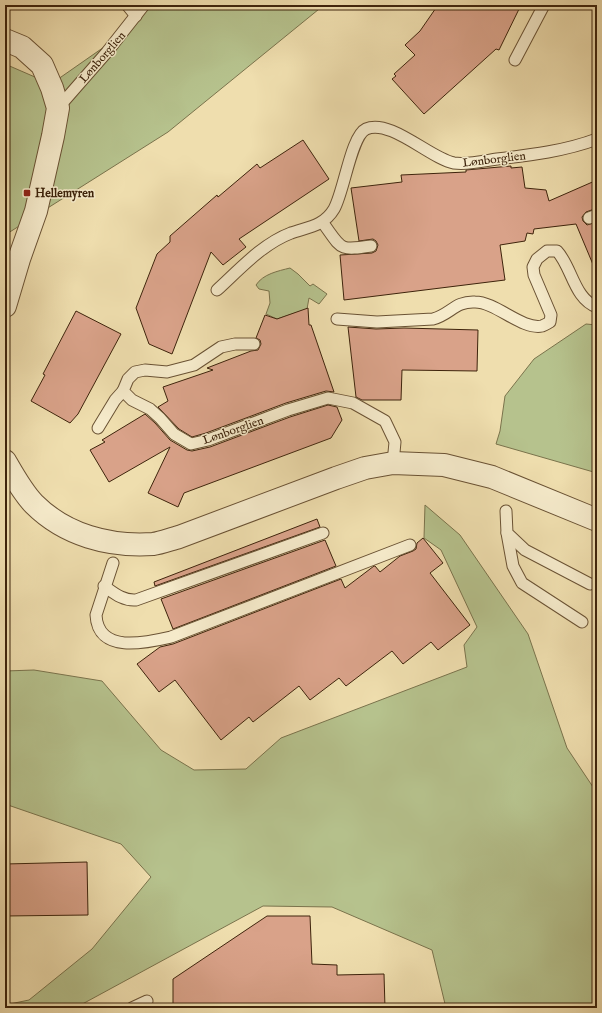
<svg xmlns="http://www.w3.org/2000/svg" width="602" height="1013" font-family="'IM FELL English',serif">
	<style>
		.green { fill: #b6c28d; stroke: #7a734c }
		.building { fill: #d9a289; stroke: #3e240c }
		.lines { fill: none; stroke-linecap: round; stroke-linejoin: round }
		.service-casing { stroke: #6a5234; stroke-width: 13 }
		.tertiary-casing { stroke: #6a5234; stroke-width: 24 }
		.service { stroke: #f5eaca; stroke-width: 11 }
		.tertiary { stroke: #f5eaca; stroke-width: 22 }
		.poi-dot { fill: #8f2418; stroke: #f5eaca; stroke-width: 1.5 }
		.labels { text-anchor: middle; stroke-width: 3; stroke-linejoin: round; paint-order: stroke }
		.street-label { font-size: 12px; fill: #3e240c; stroke: #f5eaca }
		.poi-label { font-size: 12px; font-weight: bold; fill: #3e240c; stroke: #f5eaca; text-anchor: start }
	</style>
	<rect width="100%" height="100%" fill="#efdeae"/>
	<filter id="stains"><feTurbulence type="fractalNoise" baseFrequency=".005" numOctaves="4"/><feColorMatrix values="0 0 0 0 .2 0 0 0 0 .09 0 0 0 0 .02 0 0 0 .5 -.17"/></filter>
	<radialGradient id="worn" r=".72"><stop offset=".6" stop-color="#630" stop-opacity="0"/><stop offset="1" stop-color="#630" stop-opacity=".3"/></radialGradient>
	<!-- green -->
	<g class="green">
		<path d="M138,5H324L168,132L5,235V64L51,84L127,31Z"/>
		<path d="M290,268L298,274L310,286L313,284L327,294L319,304L309,298L307,309L277,319L266,314L270,303L269,291L259,289L256,285C263,274 278,271 290,268Z"/>
		<path d="M586,324L597,325V473L496,444L500,431L505,396L534,359Z"/>
		<path d="M425,505L460,535L528,634L567,748L597,793V1008H446L432,950L332,907L263,906L75,1008H5V1005L29,1000L92,949L151,877L121,844L5,804V671L34,670L102,681L161,750L194,770L246,769L281,738L467,667L464,645L477,627L441,550L424,538Z"/>
	</g>
	<!-- building -->
	<g class="building">
		<path d="M438,5H521L499,50L496,49L424,114L392,79L396,76L394,74L415,55L405,45L420,31Z"/>
		<path d="M303,140L329,179L239,239L246,247L223,265L211,252L172,354L149,344L136,308L157,254L170,242V236L217,195L218,197L257,164L260,168Z"/>
		<path d="M511,166V168L522,167L525,188L546,190L549,201L597,180V208L586,212L582,217L583,221L587,225L597,222V274L576,224L534,229L533,234L527,233L525,241L500,245L505,280L344,300L340,255L372,253L376,251L378,245L376,241L373,239L359,241L351,188L402,182L401,175L466,172V170Z"/>
		<path d="M308,308L309,325H311L334,392L326,391L286,403L206,433L192,437L179,429L158,407L168,401L163,387L213,370L207,368L251,351L258,350L261,344L260,340L256,338L265,315L277,319Z"/>
		<path d="M76,311L121,334L78,414L70,423L31,401L45,375L43,374Z"/>
		<path d="M348,327L376,329L404,328L478,330L477,371L402,370L401,400H362L356,397Z"/>
		<path d="M328,405L337,407L342,420L331,438L184,493L178,507L148,493L170,447L109,482L90,450L105,442L102,440L145,414L155,423L170,440L187,450L192,451L210,447L290,417Z"/>
		<path d="M317,519L320,527L155,586L154,582Z"/>
		<path d="M423,538L443,563L430,573L470,625L438,650L431,642L403,664L392,651L346,686L339,678L310,700L299,686L253,722L249,717L221,740L175,680L159,692L137,664L160,647L173,644L341,579L345,588L374,566H375L380,572L400,556L413,551L416,549L417,543Z"/>
		<path d="M325,540L336,566L173,629L161,599Z"/>
		<path d="M87,862L88,915L5,916V864Z"/>
		<path d="M267,916H310L312,964L337,965V975L384,974L385,1008H173V979Z"/>
	</g>
	<g class="lines">
		<!-- service casing -->
		<g class="service-casing">
			<g id="service">
				<path d="M127,5L136,16"/>
				<path d="M515,60L544,5"/>
				<path d="M58,108L107,52L144,5"/>
				<path d="M589,218L597,215"/>
				<path d="M323,223C342,249 338,251 371,246"/>
				<path d="M217,290C239,270 262,244 291,233C308,227 324,226 334,209C344,192 351,136 366,129C390,118 431,159 454,163C468,165 484,161 497,159C531,155 565,151 597,139"/>
				<path d="M337,319L377,322L433,319C451,314 455,301 475,302C496,302 522,330 542,326C545,325 548,323 550,322L551,315L534,275L533,267L537,259L547,251H557C572,267 574,299 597,307"/>
				<path d="M254,344H235L221,347L194,365L167,372L145,370L135,372L128,379L123,391L132,400L150,409L160,418L174,434L191,444L208,440L288,410L328,398L353,403L385,421L395,442L393,463"/>
				<path d="M98,428L115,400L123,391"/>
				<path d="M506,511L507,533L525,550L590,584"/>
				<path d="M507,533L513,566L522,583L582,622"/>
				<path d="M113,563L96,615C98,654 145,643 171,637L410,545"/>
				<path d="M104,586C114,593 123,601 136,600L323,533"/>
				<path d="M132,1008L147,1001"/>
			</g>
		</g>
		<!-- tertiary casing -->
		<g class="tertiary-casing">
			<g id="tertiary">
				<path d="M5,40L22,47L42,65L52,88L58,108L53,136L36,211L19,259L5,306"/>
				<path d="M5,461C13,475 23,493 34,504C65,535 109,547 153,544C161,543 171,539 179,537L336,478L365,468L393,463L444,465L492,477L597,520"/>
			</g>
		</g>
		<!-- service -->
		<use href="#service" class="service"/>
		<!-- tertiary -->
		<use href="#tertiary" class="tertiary"/>
	</g>
	<!-- markers -->
	<rect class="poi-dot" x="23" y="189" width="8" height="8" rx="2"/>
	<g class="labels">
		<!-- street labels -->
		<g class="street-label">
			<text transform="translate(102 57) rotate(-49)" y="4">Lønborglien</text>
			<text transform="translate(494 159) rotate(-7)" y="4">Lønborglien</text>
			<text transform="translate(233 430) rotate(-19)" y="4">Lønborglien</text>
		</g>
		<!-- poi labels -->
		<g class="poi-label">
			<text x="35" y="197">Hellemyren</text>
		</g>
	</g>
	<!-- margin -->
	<rect width="602" height="1013" fill="none" stroke="#efdeae" stroke-width="20"/>
	<rect x="6" y="6" width="590" height="1001" fill="none" stroke="#3e240c" stroke-width="2"/>
	<rect x="10" y="10" width="582" height="993" fill="none" stroke="#3e240c"/>
	<rect width="100%" height="100%" filter="url(#stains)"/>
	<rect width="100%" height="100%" fill="url(#worn)"/>
</svg>
